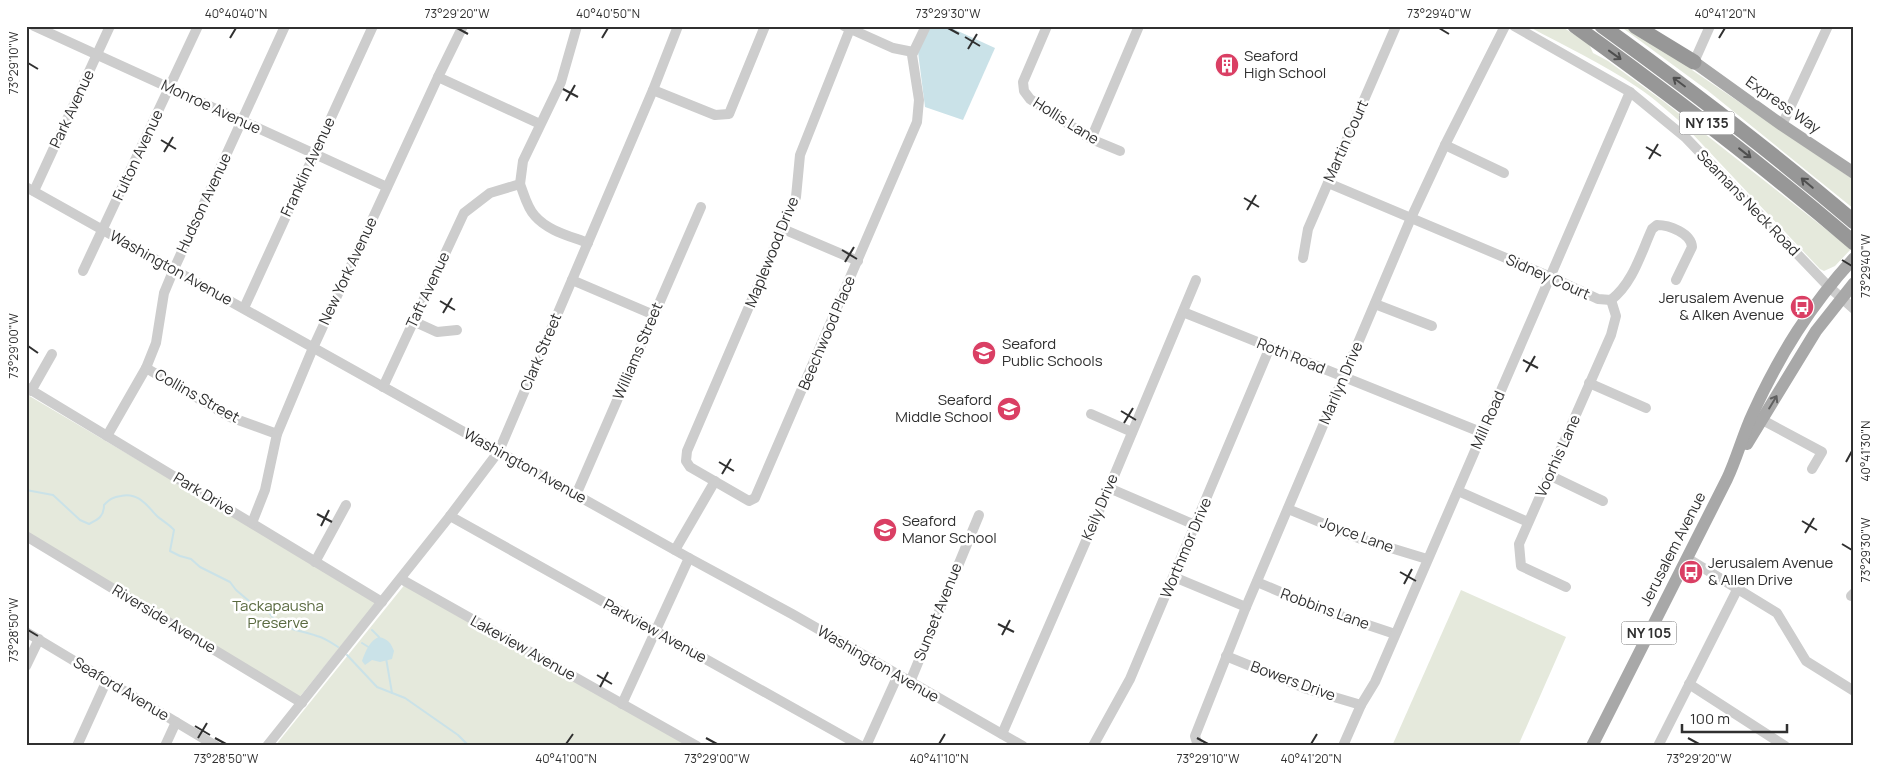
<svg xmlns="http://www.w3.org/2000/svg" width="1880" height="772" font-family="Manrope,sans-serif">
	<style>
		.green { fill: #e5e9dc }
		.water { fill: #cae2e8 }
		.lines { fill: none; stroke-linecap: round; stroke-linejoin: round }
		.stream { stroke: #cae2e8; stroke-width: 2 }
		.minor { stroke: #cdcdcd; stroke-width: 10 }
		.major { stroke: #a8a8a8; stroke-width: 12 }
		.highway { stroke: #979797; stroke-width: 15 }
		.oneway { stroke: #4f4f4f }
		.oneway2 { stroke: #606060 }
		.ticks { fill: none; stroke: #303030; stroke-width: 2 }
		.labels { text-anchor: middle; stroke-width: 5; stroke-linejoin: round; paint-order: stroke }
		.shield { fill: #fff; stroke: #6e6e6e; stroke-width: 1 }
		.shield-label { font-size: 14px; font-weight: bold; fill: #303030 }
		.poi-label { font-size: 15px; fill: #303030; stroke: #fff; text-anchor: start }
		.street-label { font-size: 15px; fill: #303030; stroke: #fff }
		.park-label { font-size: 15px; fill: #5a6a40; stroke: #fff }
		.neatline { fill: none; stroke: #303030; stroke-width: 2 }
		.ticks-label { font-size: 12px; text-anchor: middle; fill: #303030 }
	</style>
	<rect width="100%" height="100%" fill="#fff"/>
	<!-- green -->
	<g class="green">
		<path d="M1528,26H1561L1589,44L1593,53L1608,61L1663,101L1851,249L1835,266L1824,271L1820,269L1685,126C1669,112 1654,98 1637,87C1602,63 1564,46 1528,26Z"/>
		<path d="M1620,26H1630L1689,63L1692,70L1854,180V209L1707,90Z"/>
		<path d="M26,394L377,601L298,699L26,534Z"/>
		<path d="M406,583L689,746H275Z"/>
		<path d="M1461,590L1566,637L1518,746H1392Z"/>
	</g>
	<!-- water -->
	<g class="water">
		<path d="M931,26H947L995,48L963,120L925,107L918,52Z"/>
		<path d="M379,637C388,639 391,643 394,651L392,659L380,662L372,660L365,665L362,661C365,652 370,640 379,637Z"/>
	</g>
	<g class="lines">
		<!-- stream -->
		<g class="stream">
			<path d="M26,490L53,495L80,520L89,524C99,519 104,516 104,505C110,499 113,497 121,496C137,492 146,504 156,515C162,521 169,524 174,530L170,551L180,556L191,559L200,567L230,582L236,590L255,606L267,609C280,632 296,628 317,636C325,638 332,643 338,647"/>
			<path d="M372,630L379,637"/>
			<path d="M362,643L370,648"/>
			<path d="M347,655L377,687L405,698L458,735L469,746"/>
			<path d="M386,658L392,693"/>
		</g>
		<!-- minor -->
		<g class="minor">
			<path d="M34,26L387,187"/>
			<path d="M844,26L893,48L913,52"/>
			<path d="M1047,26L1023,82L1024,91L1030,99L1091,139L1120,151"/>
			<path d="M1514,26L1630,92L1686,138L1828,286L1854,309"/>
			<path d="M850,29L800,155L796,197L687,451L686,461L690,467L749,501L755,498L917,122L919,100L912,55L926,26"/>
			<path d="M1694,62L1710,26"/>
			<path d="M438,77L540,124"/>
			<path d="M653,90L715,115L729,114L765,26"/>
			<path d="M1782,125L1828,26"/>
			<path d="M1091,139L1139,26"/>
			<path d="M1445,145L1504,173"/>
			<path d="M1328,183L1551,277L1598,299L1611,300C1633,283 1641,253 1652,229L1657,225C1669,225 1691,233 1692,247L1676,280"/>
			<path d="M520,184C524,194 527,208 535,216C548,231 570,236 588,243"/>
			<path d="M26,187L689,558L792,614L1023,746"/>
			<path d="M34,191L110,26"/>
			<path d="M783,229L858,261"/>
			<path d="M1303,258L1308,229L1396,26"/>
			<path d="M83,271L198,26"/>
			<path d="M572,280L654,315"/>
			<path d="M1375,304L1432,326"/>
			<path d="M244,308L373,26"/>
			<path d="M1183,312L1483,433"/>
			<path d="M413,321L437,332L457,330"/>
			<path d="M146,368L230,417L277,434"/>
			<path d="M1589,383L1646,408"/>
			<path d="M26,387L382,602"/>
			<path d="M383,387L464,213L490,193L520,184L523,161L561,82L577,26"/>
			<path d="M31,391L52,354"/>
			<path d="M1091,414L1132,432"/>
			<path d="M1755,416L1822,452L1812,469"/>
			<path d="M107,436L146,368L156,343L164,293L174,269L285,26"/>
			<path d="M1549,475L1603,501"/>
			<path d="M1109,488L1195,525"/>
			<path d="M1458,491L1528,522"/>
			<path d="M576,495L701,207"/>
			<path d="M1288,509L1358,538L1427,559"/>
			<path d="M450,516L861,746"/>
			<path d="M252,523L265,490L277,434L313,348L438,77L463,26"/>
			<path d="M26,536L302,703"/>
			<path d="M675,550L715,481"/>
			<path d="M1687,558L1777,613L1806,661L1854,691"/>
			<path d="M315,562L346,505"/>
			<path d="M1174,577L1246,607"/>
			<path d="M401,579L697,746"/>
			<path d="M1257,582L1323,610L1395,634"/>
			<path d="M1566,587L1521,566L1519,544L1611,335L1616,316L1611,300"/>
			<path d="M1851,596L1854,593"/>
			<path d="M26,632L216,746"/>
			<path d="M1226,656L1307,689L1361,705"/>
			<path d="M26,666L39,639"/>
			<path d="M910,682L979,515"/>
			<path d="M1689,684L1785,746"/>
			<path d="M622,704L689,558"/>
			<path d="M1002,734L1109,488L1196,280"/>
			<path d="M77,746L107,680"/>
			<path d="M165,746L176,722"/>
			<path d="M267,746L450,516L499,451L653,90L678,26"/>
			<path d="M866,746L898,675"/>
			<path d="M1093,746L1130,679L1270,347"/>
			<path d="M1198,746L1195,736L1246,607L1411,218L1445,145L1505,26"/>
			<path d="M1343,746L1361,705L1375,682L1630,92"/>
			<path d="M1658,746L1738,588"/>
		</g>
		<!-- major -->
		<g class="major">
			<path d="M1694,62L1782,125L1854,173"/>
			<path d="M1747,444L1816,331L1854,283"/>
			<path d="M1592,746C1637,657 1682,568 1727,479C1737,458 1743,434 1753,413C1780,354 1810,306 1854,258"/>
		</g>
		<!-- highway -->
		<g class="highway">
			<path d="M1575,26C1671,95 1764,166 1854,243"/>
			<path d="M1602,26C1688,88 1773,153 1854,222"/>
			<path d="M1635,26L1694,62"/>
		</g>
	</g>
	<!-- one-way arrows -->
	<defs><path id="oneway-shaft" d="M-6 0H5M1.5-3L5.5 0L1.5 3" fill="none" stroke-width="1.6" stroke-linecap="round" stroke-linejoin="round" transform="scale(1.25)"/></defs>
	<g class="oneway">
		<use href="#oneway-shaft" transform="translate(1615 55) rotate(36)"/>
		<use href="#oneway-shaft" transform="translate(1679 82) rotate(-143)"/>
		<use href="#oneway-shaft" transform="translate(1745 153) rotate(38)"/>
		<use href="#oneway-shaft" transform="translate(1807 183) rotate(-140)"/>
	</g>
	<use class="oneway2" href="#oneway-shaft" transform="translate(1773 402) rotate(-59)"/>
	<!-- ticks -->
	<path class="ticks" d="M457,28L468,34M948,28L959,34M1439,28L1449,34M965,37L980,46M230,38L236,28M602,38L608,28M1719,38L1725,28M968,49L977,34M28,63L38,69M563,89L578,97M566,101L575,85M161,140L176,149M1646,147L1661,156M164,152L173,137M1649,159L1658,144M1244,198L1259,207M1247,210L1256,195M842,250L857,259M1842,260L1852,266M845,262L854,247M440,301L455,310M443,313L452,298M28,346L38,353M1523,360L1538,368M1526,372L1535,356M1121,411L1136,420M1124,423L1133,408M719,462L734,471M1846,462L1852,451M722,474L731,459M317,514L332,522M1802,521L1817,530M321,526L329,510M1805,533L1814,518M1842,544L1852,550M1400,572L1416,581M1404,584L1412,569M998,624L1014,632M28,630L38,636M1002,635L1010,620M597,675L612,684M600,687L608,672M195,726L210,735M198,738L207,723M215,738L226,744M706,738L717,744M1197,738L1208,744M1688,738L1699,744M566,744L573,734M939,744L945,734M1311,744L1317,734"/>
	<!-- icons -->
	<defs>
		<g id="building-disc" transform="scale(1.25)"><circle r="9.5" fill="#da3f64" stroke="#fff"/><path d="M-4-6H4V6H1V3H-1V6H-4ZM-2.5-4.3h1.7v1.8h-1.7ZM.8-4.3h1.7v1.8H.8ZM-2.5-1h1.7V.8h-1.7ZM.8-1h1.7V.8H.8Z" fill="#fff"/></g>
		<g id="bus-disc" transform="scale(1.25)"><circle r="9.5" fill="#da3f64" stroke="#fff"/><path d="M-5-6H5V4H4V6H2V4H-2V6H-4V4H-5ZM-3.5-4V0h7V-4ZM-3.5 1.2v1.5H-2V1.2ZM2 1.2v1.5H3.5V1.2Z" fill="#fff"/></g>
		<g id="school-disc" transform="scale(1.25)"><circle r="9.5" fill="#da3f64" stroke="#fff"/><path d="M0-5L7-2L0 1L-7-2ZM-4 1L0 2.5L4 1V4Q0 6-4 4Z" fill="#fff"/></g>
	</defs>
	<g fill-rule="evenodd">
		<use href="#building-disc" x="1227" y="65"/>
		<use href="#bus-disc" x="1802" y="307"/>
		<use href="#school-disc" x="984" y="353"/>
		<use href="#school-disc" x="1009" y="409"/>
		<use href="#school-disc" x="885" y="530"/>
		<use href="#bus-disc" x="1691" y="572"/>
	</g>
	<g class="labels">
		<!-- shield labels -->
		<g class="shield">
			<rect x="1679.5" y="111.5" width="55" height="23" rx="4"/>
			<rect x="1621.5" y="621.5" width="55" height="23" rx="4"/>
		</g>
		<g class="shield-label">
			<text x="1707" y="128">NY 135</text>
			<text x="1649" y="638">NY 105</text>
		</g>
		<!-- poi labels -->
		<g class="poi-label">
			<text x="1244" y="61">Seaford<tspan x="1244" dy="17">High School</tspan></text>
			<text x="1784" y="303" text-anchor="end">Jerusalem Avenue<tspan x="1784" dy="17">&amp; Alken Avenue</tspan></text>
			<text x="1002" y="349">Seaford<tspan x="1002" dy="17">Public Schools</tspan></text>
			<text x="992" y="405" text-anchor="end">Seaford<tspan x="992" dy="17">Middle School</tspan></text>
			<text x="902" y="526">Seaford<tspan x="902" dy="17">Manor School</tspan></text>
			<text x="1708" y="568">Jerusalem Avenue<tspan x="1708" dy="17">&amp; Allen Drive</tspan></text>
		</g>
		<!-- street labels -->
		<g class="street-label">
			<text transform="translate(1783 105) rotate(35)" y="5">Express Way</text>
			<text transform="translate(211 107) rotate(25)" y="5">Monroe Avenue</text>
			<text transform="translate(72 109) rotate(-65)" y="5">Park Avenue</text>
			<text transform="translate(1066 121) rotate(32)" y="5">Hollis Lane</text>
			<text transform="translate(1346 141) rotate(-66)" y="5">Martin Court</text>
			<text transform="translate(138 155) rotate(-65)" y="5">Fulton Avenue</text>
			<text transform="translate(308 167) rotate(-65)" y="5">Franklin Avenue</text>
			<text transform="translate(204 203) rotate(-65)" y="5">Hudson Avenue</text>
			<text transform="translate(1748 203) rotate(46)" y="5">Seamans Neck Road</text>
			<text transform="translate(772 252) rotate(-68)" y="5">Maplewood Drive</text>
			<text transform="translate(171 268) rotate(29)" y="5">Washington Avenue</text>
			<text transform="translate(348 271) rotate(-65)" y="5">New York Avenue</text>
			<text transform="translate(1548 277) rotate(24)" y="5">Sidney Court</text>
			<text transform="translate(428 290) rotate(-65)" y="5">Taft Avenue</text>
			<text transform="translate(827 333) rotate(-67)" y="5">Beechwood Place</text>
			<text transform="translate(638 351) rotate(-67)" y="5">Williams Street</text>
			<text transform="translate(541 352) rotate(-67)" y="5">Clark Street</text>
			<text transform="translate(1291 356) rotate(22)" y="5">Roth Road</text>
			<text transform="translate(1341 383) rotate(-67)" y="5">Marilyn Drive</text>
			<text transform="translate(197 396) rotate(29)" y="5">Collins Street</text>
			<text transform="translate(1488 420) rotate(-66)" y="5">Mill Road</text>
			<text transform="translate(1558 456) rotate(-66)" y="5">Voorhis Lane</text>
			<text transform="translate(525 466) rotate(29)" y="5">Washington Avenue</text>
			<text transform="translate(204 494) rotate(31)" y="5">Park Drive</text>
			<text transform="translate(1100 507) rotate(-67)" y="5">Keily Drive</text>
			<text transform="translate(1357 535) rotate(20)" y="5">Joyce Lane</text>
			<text transform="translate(1186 548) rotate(-67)" y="5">Worthmor Drive</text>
			<text transform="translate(1673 549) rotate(-63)" y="5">Jerusalem Avenue</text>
			<text transform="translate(1325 609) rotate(20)" y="5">Robbins Lane</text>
			<text transform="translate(938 612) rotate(-68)" y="5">Sunset Avenue</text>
			<text transform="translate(164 619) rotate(31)" y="5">Riverside Avenue</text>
			<text transform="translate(655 631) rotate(29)" y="5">Parkview Avenue</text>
			<text transform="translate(523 648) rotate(29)" y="5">Lakeview Avenue</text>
			<text transform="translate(878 664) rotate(30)" y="5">Washington Avenue</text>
			<text transform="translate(1293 681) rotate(20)" y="5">Bowers Drive</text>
			<text transform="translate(121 689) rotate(31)" y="5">Seaford Avenue</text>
		</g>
		<!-- park labels -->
		<g class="park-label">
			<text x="278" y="611">Tackapausha<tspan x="278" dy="17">Preserve</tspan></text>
		</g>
	</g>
	<!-- border -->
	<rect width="1880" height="772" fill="none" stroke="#ffffff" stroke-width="55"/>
	<!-- scale -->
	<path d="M1682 724v8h105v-8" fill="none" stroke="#303030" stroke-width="2.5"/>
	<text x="1690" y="724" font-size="15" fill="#303030" stroke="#ffffff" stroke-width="4" paint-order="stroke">100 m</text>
	<rect x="28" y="28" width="1824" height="716" class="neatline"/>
	<g class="ticks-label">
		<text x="236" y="18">40°40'40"N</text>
		<text x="457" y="18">73°29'20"W</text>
		<text x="608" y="18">40°40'50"N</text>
		<text x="948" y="18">73°29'30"W</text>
		<text x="1439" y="18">73°29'40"W</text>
		<text x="1725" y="18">40°41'20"N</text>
		<text transform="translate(14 63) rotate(-90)" y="4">73°29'10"W</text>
		<text transform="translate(1866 266) rotate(-90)" y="4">73°29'40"W</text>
		<text transform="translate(14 346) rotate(-90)" y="4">73°29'00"W</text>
		<text transform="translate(1866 451) rotate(-90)" y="4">40°41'30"N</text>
		<text transform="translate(1866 550) rotate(-90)" y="4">73°29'30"W</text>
		<text transform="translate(14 630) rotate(-90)" y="4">73°28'50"W</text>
		<text x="226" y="763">73°28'50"W</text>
		<text x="566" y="763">40°41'00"N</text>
		<text x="717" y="763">73°29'00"W</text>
		<text x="939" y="763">40°41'10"N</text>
		<text x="1208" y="763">73°29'10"W</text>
		<text x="1311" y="763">40°41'20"N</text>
		<text x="1699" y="763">73°29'20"W</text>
	</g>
</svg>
